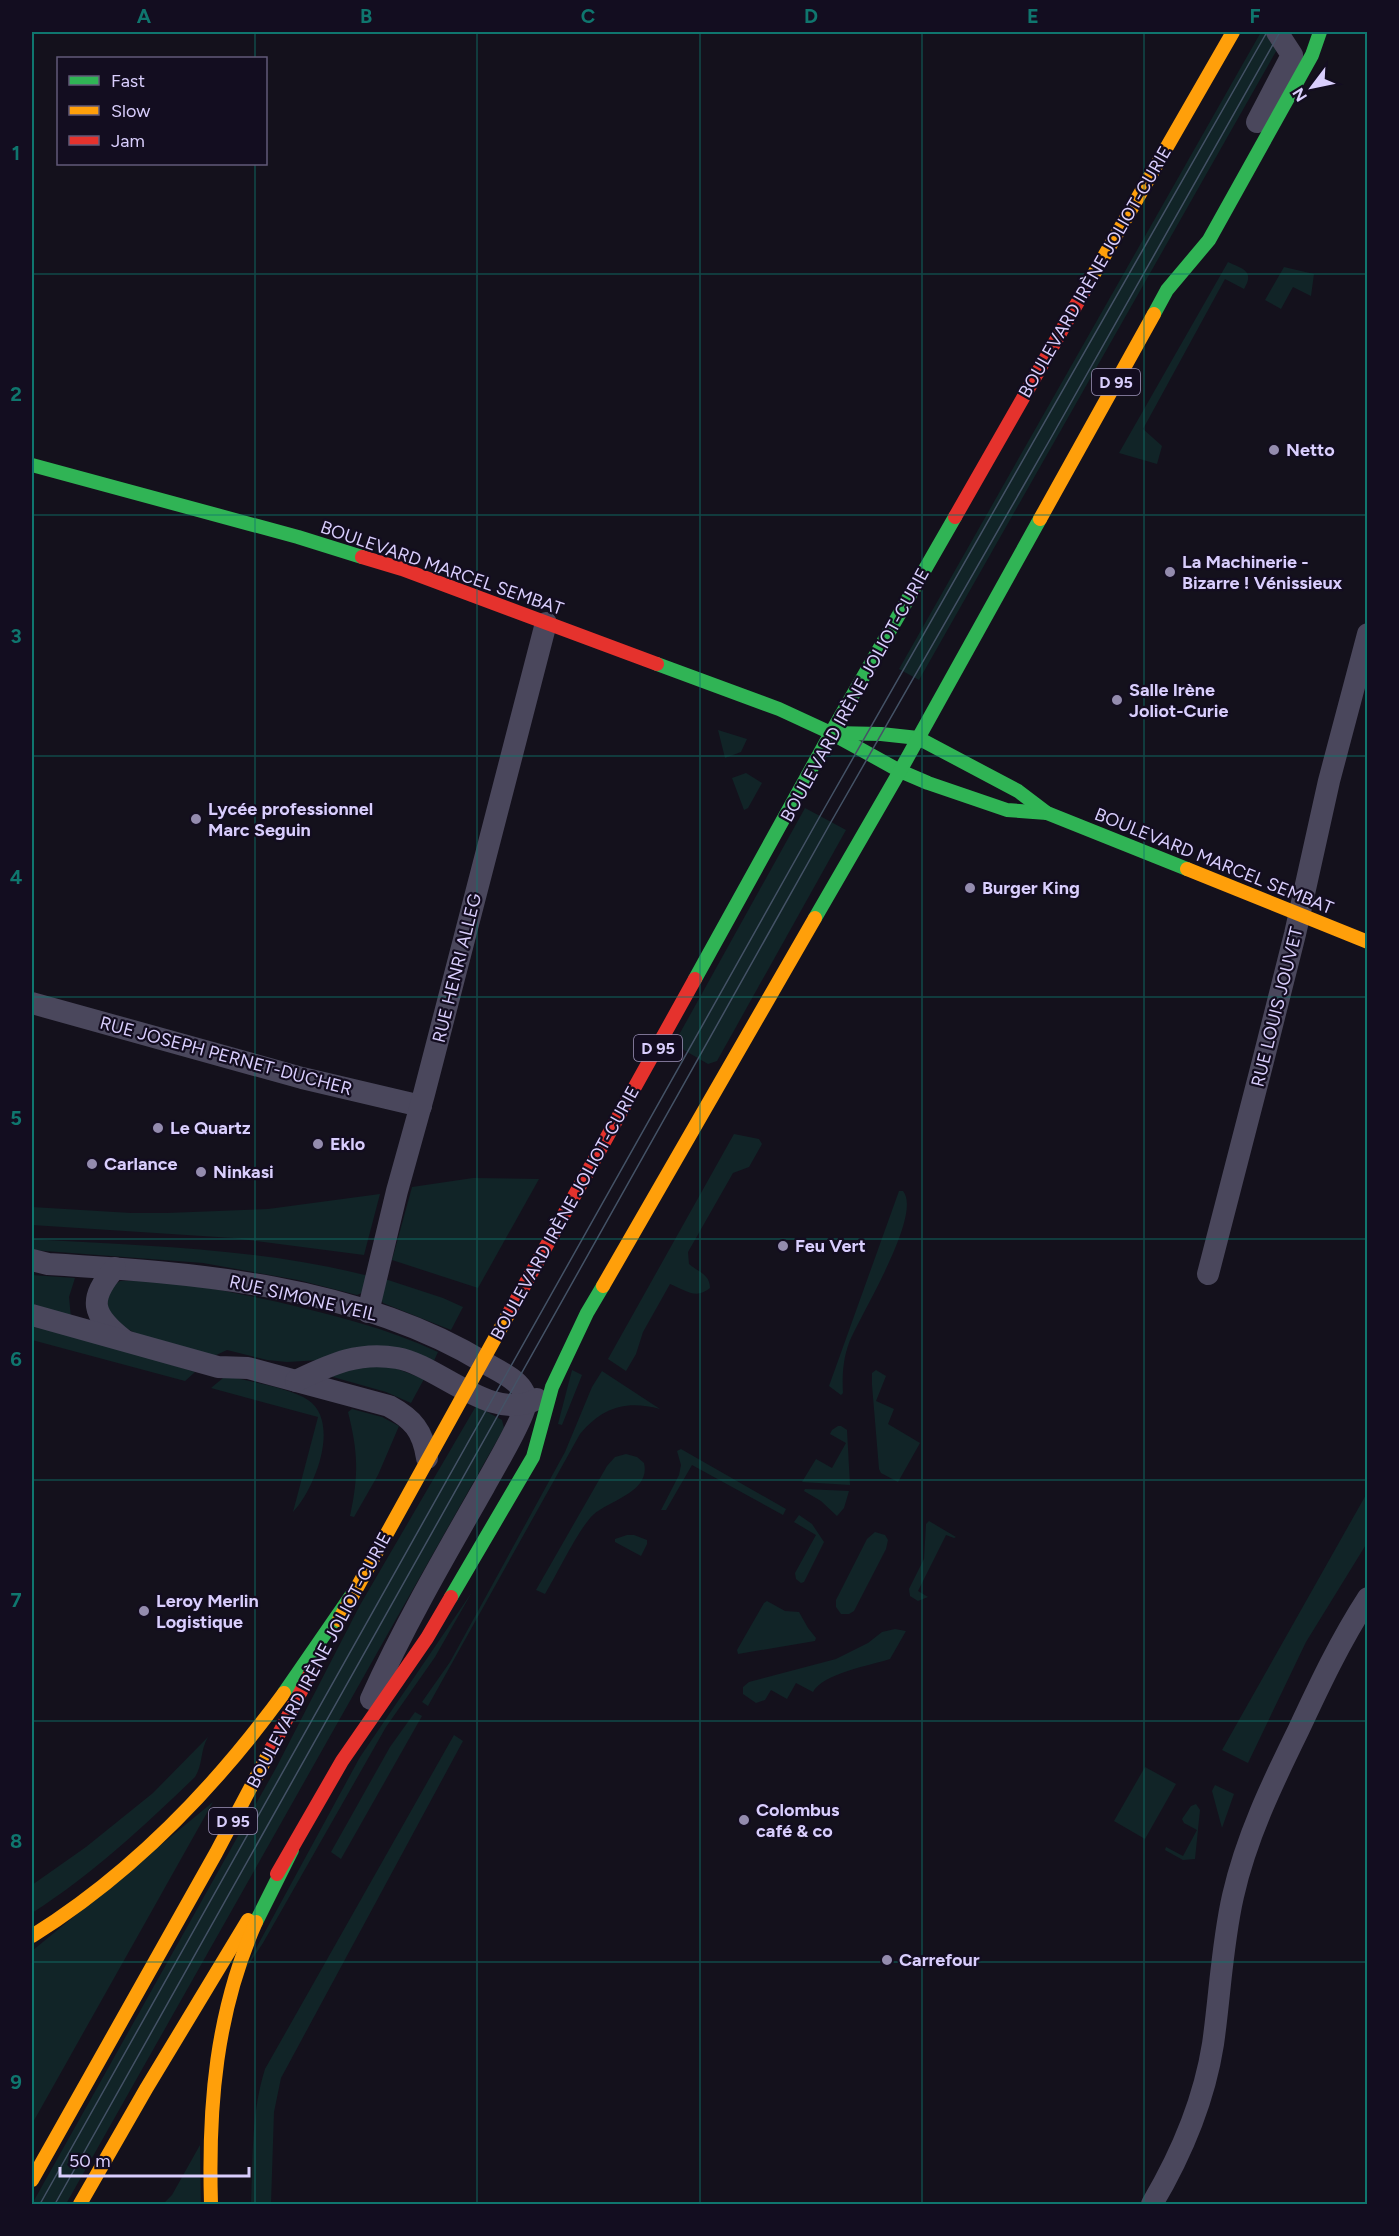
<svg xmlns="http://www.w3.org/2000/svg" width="1399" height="2236" font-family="Figtree,sans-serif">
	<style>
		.green { fill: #112427 }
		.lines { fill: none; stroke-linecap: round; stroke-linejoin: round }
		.street { stroke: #4a475c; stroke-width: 22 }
		.fast { stroke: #30b455; stroke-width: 14 }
		.slow { stroke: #ff9f0a; stroke-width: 14 }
		.jam { stroke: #e5322d; stroke-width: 14 }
		.tram { stroke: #445266; stroke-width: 1.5 }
		.grid { fill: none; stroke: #0f766e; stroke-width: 1.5; stroke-opacity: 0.55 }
		.poi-dot { fill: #948cae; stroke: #130d20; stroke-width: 2 }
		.labels { text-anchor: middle; stroke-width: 4.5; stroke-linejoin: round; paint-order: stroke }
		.shield { fill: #130d20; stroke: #9e94bb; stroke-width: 1.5 }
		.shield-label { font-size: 16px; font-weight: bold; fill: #d9cefd }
		.street-label { font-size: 18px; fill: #d9cefd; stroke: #130d20 }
		.poi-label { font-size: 18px; font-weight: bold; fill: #d9cefd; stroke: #130d20; text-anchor: start }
		.neatline { fill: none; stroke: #0f766e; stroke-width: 2 }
		.grid-label { font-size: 20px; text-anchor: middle; font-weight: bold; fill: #0f766e }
	</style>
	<rect width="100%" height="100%" fill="#14111c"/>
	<!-- green -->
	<g class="green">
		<path d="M1261,32H1287L919,680L899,669Z"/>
		<path d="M1228,262C1243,269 1255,271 1244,289L1225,279L1143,429L1162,446L1157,464L1119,453Z"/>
		<path d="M1284,267L1314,274L1311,296L1293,287L1281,309L1265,300Z"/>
		<path d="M718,730L747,739L741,752L725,758Z"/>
		<path d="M746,773L762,783L748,808L744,810L732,778Z"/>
		<path d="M805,808L846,830L717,1061L708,1064L677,1046L675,1042Z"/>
		<path d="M734,1134L759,1139L762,1144L749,1167L733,1173L688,1252L689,1264C698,1272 710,1274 710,1288C696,1300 685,1290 670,1284L643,1332L636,1354L626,1371L608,1359Z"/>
		<path d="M473,1178L539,1179L478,1288L392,1260L412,1187Z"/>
		<path d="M899,1191H903C923,1215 860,1315 849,1343C843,1359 842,1376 843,1393L841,1395L829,1386Z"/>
		<path d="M380,1194L364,1255L233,1238L32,1225V1207L131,1213H167L268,1209Z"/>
		<path d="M32,1239C144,1246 259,1248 369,1276L362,1293L357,1295L298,1280L203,1263L32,1250Z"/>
		<path d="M32,1275L75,1278L69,1297L71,1318L32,1307Z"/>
		<path d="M385,1279L443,1298L463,1307L451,1330L383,1303L381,1299Z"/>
		<path d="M120,1281C172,1279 226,1291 278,1302C333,1315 387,1328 438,1352L433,1363L321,1360L287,1362L267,1360L227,1350L212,1357L142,1337L126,1328L108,1312L107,1290Z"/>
		<path d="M32,1321L195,1372L185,1381L32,1340Z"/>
		<path d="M365,1365L395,1368L424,1379L411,1403L386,1392L333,1377V1375Z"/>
		<path d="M572,1370L582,1375L562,1425L558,1424Z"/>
		<path d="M876,1370L886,1376L876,1401L894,1409L888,1424L920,1443L898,1482L881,1473L879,1469L872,1385V1373Z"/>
		<path d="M602,1371L660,1409C626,1400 603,1407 580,1434L428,1706L422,1702L450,1662L565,1452L592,1387Z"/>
		<path d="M229,1376C250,1382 291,1388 308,1400C341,1422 315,1489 293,1512L318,1417L211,1388L223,1378Z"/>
		<path d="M476,1406L502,1420L504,1428L66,2204H32L276,1768L360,1605Z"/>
		<path d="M352,1409L382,1417L399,1426L378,1475L354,1517L350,1516C359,1475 358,1452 348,1412Z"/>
		<path d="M838,1426H841L847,1430L850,1485L802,1482L816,1459L832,1468L846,1443L830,1434L832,1430Z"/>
		<path d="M681,1449L786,1509L783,1515L692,1465L666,1510H661L679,1475L681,1465L677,1451Z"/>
		<path d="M626,1454L637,1457L644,1463C651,1492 610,1500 593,1515C579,1528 556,1576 545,1594L536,1590L607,1466L615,1457Z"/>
		<path d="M805,1489L849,1491L844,1508L837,1516L821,1501L804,1491Z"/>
		<path d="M1367,1493V1543L1306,1642L1248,1763L1222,1750Z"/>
		<path d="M799,1515L812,1524L824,1542L804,1582L801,1583L796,1579L795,1573L816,1535L794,1522Z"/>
		<path d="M929,1521L956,1537L954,1538L946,1535L918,1591L928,1597L918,1601L910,1596L909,1589L924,1559L926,1524Z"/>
		<path d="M875,1532L885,1535L888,1540L886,1549L854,1611L849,1614H841L836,1607V1600L867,1539Z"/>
		<path d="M627,1535H634L647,1540V1544L641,1556L615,1542V1539Z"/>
		<path d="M472,1592L435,1657L386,1727L263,1943L241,1976L360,1757Z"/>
		<path d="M767,1601L785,1611L799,1612L808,1628L816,1638L815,1641L738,1654L737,1650L764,1603Z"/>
		<path d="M895,1629L906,1631L890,1659C871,1665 822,1674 813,1692L796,1683L787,1699L771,1690L765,1700L756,1703L743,1694V1687L749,1682L836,1659L868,1643L882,1632Z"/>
		<path d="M415,1712L422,1716L341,1859L331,1852L390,1747Z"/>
		<path d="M454,1735L463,1741L281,2078L274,2112L271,2204H251C253,2159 251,2113 265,2069Z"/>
		<path d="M208,1737C200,1750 203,1765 195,1777C143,1827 93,1874 32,1913V1885L86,1847L153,1793Z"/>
		<path d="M1145,1767L1176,1784L1145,1839L1114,1821Z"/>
		<path d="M1215,1785L1234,1794L1222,1828L1212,1791Z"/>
		<path d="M213,1802L32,2124V1951Z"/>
		<path d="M1196,1804L1200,1810L1195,1859L1183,1860L1165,1850L1166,1847L1183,1856L1197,1830L1184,1823L1182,1819L1191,1806Z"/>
		<path d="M200,2145L201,2204H163L172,2195Z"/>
	</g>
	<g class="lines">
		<!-- street -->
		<g class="street">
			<path d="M1257,122L1292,55L1277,32"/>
			<path d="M32,1003L302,1078L421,1106"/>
			<path d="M32,1260L48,1264C195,1273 357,1285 485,1363C500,1372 526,1382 526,1402C525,1417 492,1472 484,1487C444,1557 404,1626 371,1699"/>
			<path d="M115,1268C88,1300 91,1314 124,1340"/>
			<path d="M1208,1274L1263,1061L1295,934L1329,781L1368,634"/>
			<path d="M368,1312L397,1191L424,1094L546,623"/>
			<path d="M32,1315L218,1367L248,1368L389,1406C413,1419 423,1431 427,1458"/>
			<path d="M296,1381C330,1365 358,1351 397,1358C439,1365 492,1424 537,1399"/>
			<path d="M1152,2204C1181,2155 1204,2101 1213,2044C1220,1995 1222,1944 1233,1896C1246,1838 1272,1784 1298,1731C1319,1686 1340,1641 1368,1598"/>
		</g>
		<!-- fast -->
		<g class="fast">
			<path d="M1154,314L1167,290L1209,240L1312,55L1320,32"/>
			<path d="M32,465L298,537L362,557"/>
			<path d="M657,664L779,709L831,733L900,771L928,783L1007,810L1047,813"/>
			<path d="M833,733L881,734L918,738L1018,791L1047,813L1187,869"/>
			<path d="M815,918L900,771L1040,519"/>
			<path d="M695,979L831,733L955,517"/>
			<path d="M451,1597L533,1457L552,1387L587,1313L603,1286"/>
			<path d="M284,1693L353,1593"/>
			<path d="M256,1922L292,1850"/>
		</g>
		<!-- slow -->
		<g class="slow">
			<path d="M1091,279L1233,32"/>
			<path d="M1040,519L1154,314"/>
			<path d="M1187,869L1368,942"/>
			<path d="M603,1286L815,918"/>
			<path d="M339,1620L509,1313"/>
			<path d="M32,1936C133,1873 214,1789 284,1693"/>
			<path d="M32,2180L216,1853L271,1749"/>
			<path d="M80,2204L146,2089L248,1920"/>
			<path d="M211,2204C208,2106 216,2012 256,1922"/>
		</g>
		<!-- jam -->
		<g class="jam">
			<path d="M955,517L1091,279"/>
			<path d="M362,557L402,569L657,664"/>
			<path d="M509,1313L695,979"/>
			<path d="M271,1749L312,1670"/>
			<path d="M277,1874L342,1761L427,1638L451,1597"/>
		</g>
		<!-- tram -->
		<g class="tram">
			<path d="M40,2204L824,809L1267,32"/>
			<path d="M55,2204L831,822L1052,436L1280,32"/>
		</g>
	</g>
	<!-- grid -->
	<path class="grid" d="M255,32V58M477,32V2204M700,32V2204M922,32V2204M1144,32V2204M255,164V2204M32,274H1368M32,515H1368M32,756H1368M32,997H1368M32,1239H1368M32,1480H1368M32,1721H1368M32,1962H1368"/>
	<!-- markers -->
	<g class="poi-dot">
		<circle cx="1274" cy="450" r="6"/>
		<circle cx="1170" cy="572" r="6"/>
		<circle cx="1117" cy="700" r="6"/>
		<circle cx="196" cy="819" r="6"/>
		<circle cx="970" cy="888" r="6"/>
		<circle cx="158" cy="1128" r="6"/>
		<circle cx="318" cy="1144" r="6"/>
		<circle cx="92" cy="1164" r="6"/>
		<circle cx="201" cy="1172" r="6"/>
		<circle cx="783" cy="1246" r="6"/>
		<circle cx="144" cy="1611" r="6"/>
		<circle cx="744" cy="1820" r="6"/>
		<circle cx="887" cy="1960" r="6"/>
	</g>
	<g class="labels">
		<!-- shield labels -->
		<g class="shield">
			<rect x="1092" y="369" width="48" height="26" rx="4.5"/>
			<rect x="634" y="1035" width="48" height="26" rx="4.5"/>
			<rect x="209" y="1808" width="48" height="26" rx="4.5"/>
		</g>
		<g class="shield-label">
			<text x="1116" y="388">D 95</text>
			<text x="658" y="1054">D 95</text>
			<text x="233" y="1827">D 95</text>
		</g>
		<!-- street labels -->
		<g class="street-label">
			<text transform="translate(1095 272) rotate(-60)" y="6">BOULEVARD IRÈNE JOLIOT-CURIE</text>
			<text transform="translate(442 568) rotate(19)" y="6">BOULEVARD MARCEL SEMBAT</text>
			<text transform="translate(855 695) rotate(-61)" y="6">BOULEVARD IRÈNE JOLIOT-CURIE</text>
			<text transform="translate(1214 861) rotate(22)" y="6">BOULEVARD MARCEL SEMBAT</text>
			<text transform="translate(457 968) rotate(-76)" y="6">RUE HENRI ALLEG</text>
			<text transform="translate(1277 1007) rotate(-76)" y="6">RUE LOUIS JOUVET</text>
			<text transform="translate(226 1056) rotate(15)" y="6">RUE JOSEPH PERNET-DUCHER</text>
			<text transform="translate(565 1213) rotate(-61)" y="6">BOULEVARD IRÈNE JOLIOT-CURIE</text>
			<text transform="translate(303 1298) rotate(13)" y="6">RUE SIMONE VEIL</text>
			<text transform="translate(319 1660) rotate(-62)" y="6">BOULEVARD IRÈNE JOLIOT-CURIE</text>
		</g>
		<!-- poi labels -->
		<g class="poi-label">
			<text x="1286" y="456">Netto</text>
			<text x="1182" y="568">La Machinerie -<tspan x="1182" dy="21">Bizarre ! Vénissieux</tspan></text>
			<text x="1129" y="696">Salle Irène<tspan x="1129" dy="21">Joliot-Curie</tspan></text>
			<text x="208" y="815">Lycée professionnel<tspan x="208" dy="21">Marc Seguin</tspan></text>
			<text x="982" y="894">Burger King</text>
			<text x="170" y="1134">Le Quartz</text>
			<text x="330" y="1150">Eklo</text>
			<text x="104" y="1170">Carlance</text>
			<text x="213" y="1178">Ninkasi</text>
			<text x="795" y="1252">Feu Vert</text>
			<text x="156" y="1607">Leroy Merlin<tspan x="156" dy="21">Logistique</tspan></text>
			<text x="756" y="1816">Colombus<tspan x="756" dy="21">café &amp; co</tspan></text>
			<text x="899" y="1966">Carrefour</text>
		</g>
	</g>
	<!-- border -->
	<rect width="1399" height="2236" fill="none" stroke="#130d20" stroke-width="66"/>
	<!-- legend -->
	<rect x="57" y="57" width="210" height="108" fill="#130d20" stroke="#625a78" stroke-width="1.5"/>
	<rect x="69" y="76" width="30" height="9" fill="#30b455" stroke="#625a78" stroke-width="1.5"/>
	<text x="111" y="87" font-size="18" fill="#d9cefd">Fast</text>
	<rect x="69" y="106" width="30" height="9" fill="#ff9f0a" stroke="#625a78" stroke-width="1.5"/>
	<text x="111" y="117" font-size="18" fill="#d9cefd">Slow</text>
	<rect x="69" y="136" width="30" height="9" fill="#e5322d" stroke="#625a78" stroke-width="1.5"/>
	<text x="111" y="147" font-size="18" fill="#d9cefd">Jam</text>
	<!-- north arrow -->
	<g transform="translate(1312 87) rotate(238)" stroke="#130d20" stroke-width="4.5" paint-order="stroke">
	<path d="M0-4.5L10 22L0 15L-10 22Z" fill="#d9cefd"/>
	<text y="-9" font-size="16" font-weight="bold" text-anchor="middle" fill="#d9cefd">N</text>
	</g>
	<!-- scale -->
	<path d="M60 2167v9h189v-9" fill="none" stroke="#d9cefd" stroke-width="3"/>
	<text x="69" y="2167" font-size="18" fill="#d9cefd" stroke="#130d20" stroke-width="4.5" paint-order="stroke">50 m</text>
	<rect x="33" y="33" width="1333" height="2170" class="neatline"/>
	<g class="grid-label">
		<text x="144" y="23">A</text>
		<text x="366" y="23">B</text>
		<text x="588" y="23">C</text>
		<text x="811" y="23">D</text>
		<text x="1033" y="23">E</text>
		<text x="1255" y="23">F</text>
		<text x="16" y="160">1</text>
		<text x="16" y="401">2</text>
		<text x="16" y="643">3</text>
		<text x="16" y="884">4</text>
		<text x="16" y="1125">5</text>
		<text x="16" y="1366">6</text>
		<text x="16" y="1607">7</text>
		<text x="16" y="1848">8</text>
		<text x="16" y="2089">9</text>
	</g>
</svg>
